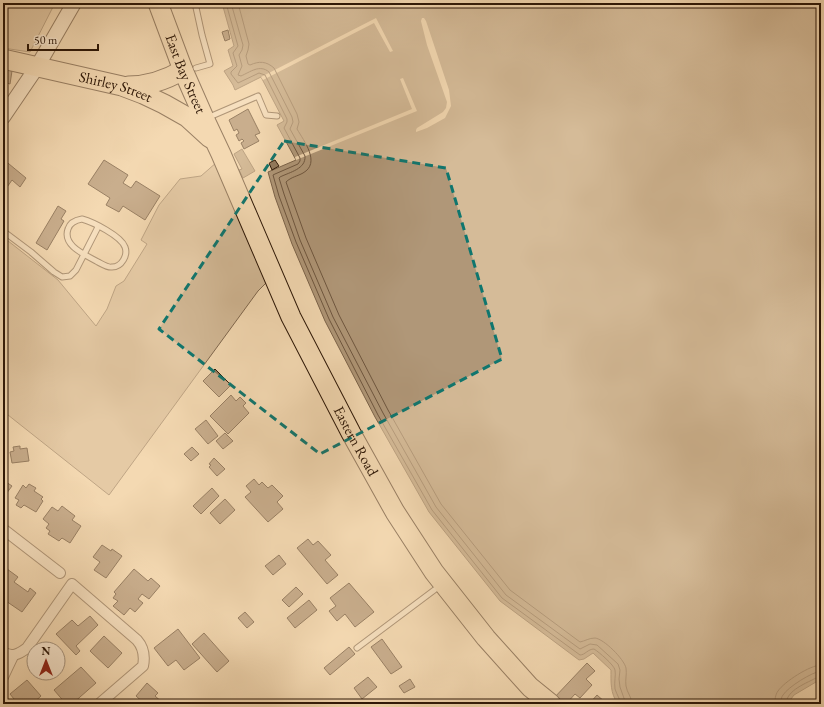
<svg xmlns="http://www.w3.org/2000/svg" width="824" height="707" font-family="'EB Garamond',serif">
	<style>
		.green { fill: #d2b895; stroke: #7f674e }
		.water { fill: #b09778; stroke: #7b634a }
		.pier { fill: #f4d9b2 }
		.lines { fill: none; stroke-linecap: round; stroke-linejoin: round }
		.shore { stroke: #6e563f; stroke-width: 1 }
		.building { fill: #947b5f; stroke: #2c1606 }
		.lane-casing { stroke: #5e4731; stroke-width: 7 }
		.street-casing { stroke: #5e4731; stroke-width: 12 }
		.secondary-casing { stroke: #2c1606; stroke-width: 16 }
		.highway-casing { stroke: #2c1606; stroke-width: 21 }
		.lane { stroke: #f8e6cd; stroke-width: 5 }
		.street { stroke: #f8e6cd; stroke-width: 10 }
		.secondary { stroke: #f8e6cd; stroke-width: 14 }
		.highway { stroke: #f4d9b2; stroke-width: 19 }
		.marked { fill: none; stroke: #0f766e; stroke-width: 3; stroke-dasharray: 8 5; stroke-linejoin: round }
		.labels { text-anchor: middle; stroke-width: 3; stroke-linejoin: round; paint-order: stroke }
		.street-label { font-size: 15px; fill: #2c1606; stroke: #f8e6cd }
	</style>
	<rect width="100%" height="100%" fill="#f4d9b2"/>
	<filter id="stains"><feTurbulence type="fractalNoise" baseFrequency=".005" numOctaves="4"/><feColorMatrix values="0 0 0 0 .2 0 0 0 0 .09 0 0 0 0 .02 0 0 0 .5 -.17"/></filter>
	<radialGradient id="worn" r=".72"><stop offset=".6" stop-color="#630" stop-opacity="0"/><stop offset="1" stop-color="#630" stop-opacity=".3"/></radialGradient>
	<!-- green -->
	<g class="green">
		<path d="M3,3H55L30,52L3,48Z"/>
		<path d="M217,162L268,281L258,291L109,495L3,411V268L5,265L3,262V237L58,280L96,326L107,309L116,286L124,281L147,244L141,240L159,205L180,179L201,176Z"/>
	</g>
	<!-- water -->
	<g class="water">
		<path d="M222,3H821V679L794,695L791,699V704H618C610,693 611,682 611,670L593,653L584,659L579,660L500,601L429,512L375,417L325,321L292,244L275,197L268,172L296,160L277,125L284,121L261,77L235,90L233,85L224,71L233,66L228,50L234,46Z"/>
		<path d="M242,149L255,171L243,178L239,170L242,169L234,154Z"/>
	</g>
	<!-- pier -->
	<g class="pier">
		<path d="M376,18L393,51L390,52L374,23L263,80L261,77Z"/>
		<path d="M422,18H424L426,21L449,90L451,106L445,118L427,128L416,132V130L417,128L443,112L446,108L447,102L427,45L421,21Z"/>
		<path d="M403,78L417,111L296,160L295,157L412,109L400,79Z"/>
	</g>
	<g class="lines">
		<!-- shore -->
		<g class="shore">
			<path d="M226,3L238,46L233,53L237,66L231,72V74L238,83L259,73L265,75L287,119V122L284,128L300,158V161L298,164L275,174L273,175L279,196L296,242L329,319L378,415L432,510L502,598L580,655C585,655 588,649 594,649C599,652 614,665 615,670C616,675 614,682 615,689C617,695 620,699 621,704"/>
			<path d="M231,3L243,45L242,50L239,55L242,66L238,75L241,76C250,72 260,64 269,72L292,117L293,122L290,129L305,156C306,169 290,172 280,177L279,178L284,194L300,240L333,317L383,413L436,507L506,595L580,649L590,644L597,645L618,664L620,670L619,679L620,687L626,704"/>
			<path d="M238,3L249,44L248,50L246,56L248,64L250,65C259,61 266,61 274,68L297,114L299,122L297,129C304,141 321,163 303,173C298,176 291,177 286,182L306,238L339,315L388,410L441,504L510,590L580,642C585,641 589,638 595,638C604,639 624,659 626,668C627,674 625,680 626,686C627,693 632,697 632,704"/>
			<path d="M775,704C775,700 775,695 778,691C784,682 810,665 821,665"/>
			<path d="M781,704C781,701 781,697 783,695C788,687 812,672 821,671"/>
			<path d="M786,704C786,690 807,683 818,677L821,676"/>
		</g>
	</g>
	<!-- building -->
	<g class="building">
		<path d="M228,30L230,39L225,41L222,32Z"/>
		<path d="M3,69L12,71L10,84L7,83L6,88L3,87Z"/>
		<path d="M248,109L260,133L255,135L259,141L244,149L241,143L244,141L242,139L239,141L236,135L239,133L237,129L234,131L229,120Z"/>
		<path d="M3,159L26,178L20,187L12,180L3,193Z"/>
		<path d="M104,160L128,175L123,183L131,188L136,181L160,196L145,220L123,206L119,212L106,205L110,198L88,184Z"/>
		<path d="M275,160L279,166L272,170L269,163Z"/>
		<path d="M58,206L66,211L61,219L64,221L47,250L36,243Z"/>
		<path d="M215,369L231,385L219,397L203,381Z"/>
		<path d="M231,395L236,401L240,397L246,403L243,406L249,413L228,434L210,416Z"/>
		<path d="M206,420L218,436L208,444L195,429Z"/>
		<path d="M225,433L233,441L223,449L216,441Z"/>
		<path d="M20,446V449L27,448L29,461L12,463L10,452L14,451L13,447Z"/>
		<path d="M192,447L199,454L191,461L184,454Z"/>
		<path d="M214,458L225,469L217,476L209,467L211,465L209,464Z"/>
		<path d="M254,479L259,485L262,482L268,488L272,485L283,496L277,502L283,509L268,522L245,497L251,492L246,486Z"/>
		<path d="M3,480L12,486L3,498Z"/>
		<path d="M29,484L36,488L34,491L43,497L41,499L43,501L36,512L24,505L21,508L16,505L19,500L15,498L23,485L26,488Z"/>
		<path d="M212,488L219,496L201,514L193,506Z"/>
		<path d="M225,499L235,510L220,524L210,513Z"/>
		<path d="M62,506L75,516L72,520L81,526L70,543L62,538L59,541L48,534L50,531L46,528L49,524L43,519L52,507L58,511Z"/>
		<path d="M308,539L313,545L318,541L331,555L325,560L338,575L327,584L297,548Z"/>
		<path d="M102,545L111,551L112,549L122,556L106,578L94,570L100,562L93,557Z"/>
		<path d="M279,555L286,564L273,575L265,566Z"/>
		<path d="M3,566L18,577L14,582L28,592L30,588L36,593L22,612L3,599Z"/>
		<path d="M134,569L148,581L151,578L160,586L149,599L142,594L138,599L143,603L135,612L130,608L124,615L113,606L118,601L113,598L116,594L114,592Z"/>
		<path d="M349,583L374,612L355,627L345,614L337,621L329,611L336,606L330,598Z"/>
		<path d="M296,587L303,594L289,607L282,600Z"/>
		<path d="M309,600L317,610L295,628L287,618Z"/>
		<path d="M245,612L254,622L247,628L238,618Z"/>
		<path d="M90,616L98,625L76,646L80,651L76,655L56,634L72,620L78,626Z"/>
		<path d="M178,629L200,658L184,670L176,660L168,666L154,648Z"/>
		<path d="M204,633L229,661L217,672L192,644Z"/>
		<path d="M104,636L122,653L108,668L90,651Z"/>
		<path d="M382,639L402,667L391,674L371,647Z"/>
		<path d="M349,647L355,654L330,675L324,668Z"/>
		<path d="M587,663L595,671L586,679L592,685L580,698L575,694L566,704H559L553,699Z"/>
		<path d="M81,667L96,683L72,704H66L54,690Z"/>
		<path d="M368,677L377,687L362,699L354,688Z"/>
		<path d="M410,679L415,687L404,693L399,686Z"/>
		<path d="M27,680L41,696L32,704H18L10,694Z"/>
		<path d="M147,683L158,693L155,696L163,703L162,704H145L136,696Z"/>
		<path d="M597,695L606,703L605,704H589Z"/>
	</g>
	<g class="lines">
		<!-- lane casing -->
		<g class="lane-casing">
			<g id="lane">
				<path d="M195,3L202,35L210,64L196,68"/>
				<path d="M207,118L258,96L266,115L277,116"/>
				<path d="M82,219C93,222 121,236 125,247C128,255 122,267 112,267C108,268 102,264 98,262C86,255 62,246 68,229C70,222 76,220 82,219Z"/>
				<path d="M3,231L31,252L54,272L62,277L70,276L76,270L98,227"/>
				<path d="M357,648L441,585"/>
			</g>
		</g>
		<!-- street casing -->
		<g class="street-casing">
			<g id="street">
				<path d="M3,529L60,573"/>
				<path d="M3,652C12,658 19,654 27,648L72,584L137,640C144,648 145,656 143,666L99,704"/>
				<path d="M3,677L13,656"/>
			</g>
		</g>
		<!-- secondary casing -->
		<g class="secondary-casing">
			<path id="secondary" d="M3,117L37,67L74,3"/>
		</g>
		<!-- highway casing -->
		<g class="highway-casing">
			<g id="highway">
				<path id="s1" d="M158,3L183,70L205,120L221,154L291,317L351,433L395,512L434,572L486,638L530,687L551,704"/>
				<path id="s2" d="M3,59L122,86L143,94L164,104L187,117L210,138"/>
				<path d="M128,86C149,86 166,80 183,70"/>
			</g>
		</g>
		<!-- lane -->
		<use href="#lane" class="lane"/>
		<!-- street -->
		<use href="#street" class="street"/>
		<!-- secondary -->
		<use href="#secondary" class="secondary"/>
		<!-- highway -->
		<use href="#highway" class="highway"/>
	</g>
	<!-- marked area -->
	<path d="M0 0H824V707H0ZM284,141L446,168L502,359L320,454L159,329Z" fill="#f4d9b2" fill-opacity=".55" fill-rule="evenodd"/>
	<path class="marked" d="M284,141L446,168L502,359L320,454L159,329Z"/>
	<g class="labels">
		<!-- street labels -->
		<g class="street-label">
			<text dy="5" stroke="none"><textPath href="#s1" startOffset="76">East Bay Street</textPath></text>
			<text dy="5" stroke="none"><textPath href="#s2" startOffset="116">Shirley Street</textPath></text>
			<text dy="5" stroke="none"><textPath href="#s1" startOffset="481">Eastern Road</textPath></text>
		</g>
	</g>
	<!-- margin -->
	<rect width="824" height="707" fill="none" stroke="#f4d9b2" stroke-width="16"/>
	<rect x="4" y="4" width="816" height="699" fill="none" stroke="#2c1606" stroke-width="2"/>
	<rect x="8" y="8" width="808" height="691" fill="none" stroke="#2c1606"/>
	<!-- north arrow -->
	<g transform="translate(46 661)"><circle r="19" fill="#f8e6cd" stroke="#a6937d"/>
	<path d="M0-3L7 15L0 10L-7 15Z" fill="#8f2418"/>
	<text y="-6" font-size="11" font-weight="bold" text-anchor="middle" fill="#2c1606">N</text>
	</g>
	<!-- scale -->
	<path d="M28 44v6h70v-6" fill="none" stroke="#2c1606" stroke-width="2"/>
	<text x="34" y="44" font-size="12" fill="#2c1606" stroke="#f8e6cd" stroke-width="3" paint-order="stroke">50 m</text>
	<rect width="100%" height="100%" filter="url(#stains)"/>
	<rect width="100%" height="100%" fill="url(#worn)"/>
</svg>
